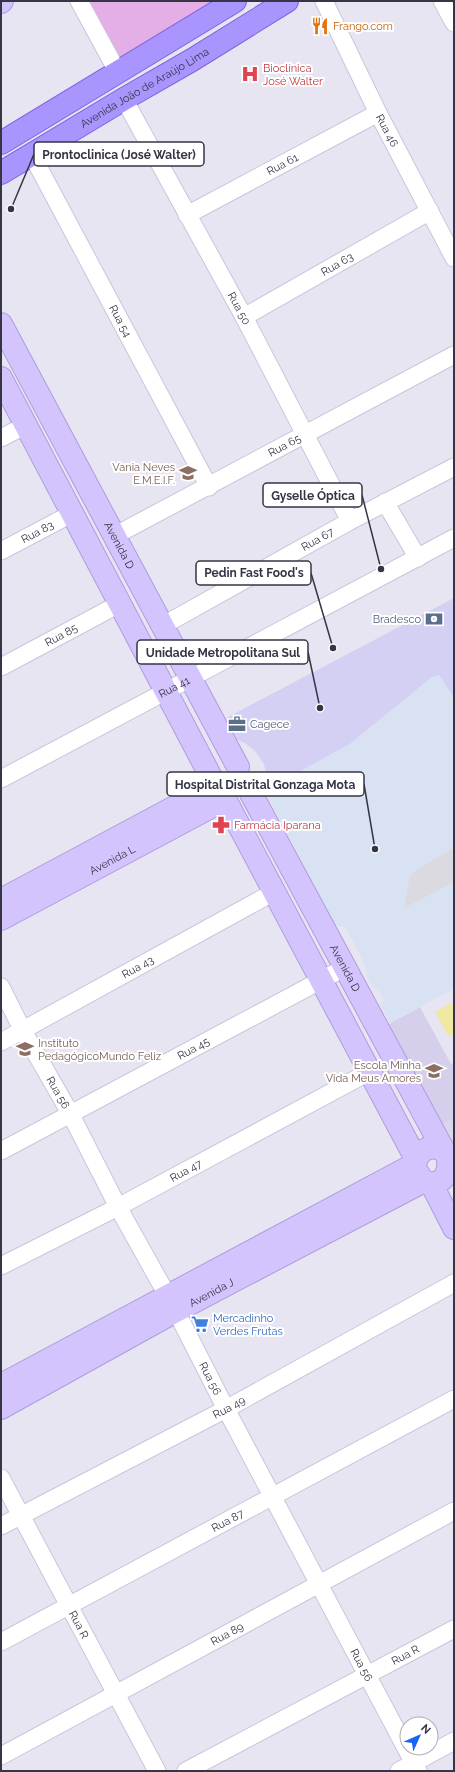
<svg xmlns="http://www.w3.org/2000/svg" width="455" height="1772" font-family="Raleway,sans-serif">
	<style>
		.residential { fill: #dbd7ea }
		.commercial { fill: #d3d0f4 }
		.education { fill: #d5cfeb }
		.medical { fill: #d8e2f3 }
		.green { fill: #e4aee6 }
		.parking { fill: #dbdae0 }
		.water { fill: #efe8a1 }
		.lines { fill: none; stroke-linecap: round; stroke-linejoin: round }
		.street-casing { stroke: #c9c5dc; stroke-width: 19 }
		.secondary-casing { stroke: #ad9dde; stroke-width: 24 }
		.primary-casing { stroke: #7d64e2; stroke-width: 24 }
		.street { stroke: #fff; stroke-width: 17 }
		.secondary { stroke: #d3c4fe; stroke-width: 22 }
		.primary { stroke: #aa94fd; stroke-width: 22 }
		.labels { text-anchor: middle; stroke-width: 4; stroke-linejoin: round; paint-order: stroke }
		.food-label { font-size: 11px; fill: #c56008; stroke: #fff; text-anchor: start }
		.health-label { font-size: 11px; fill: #be3a42; stroke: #fff; text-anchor: start }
		.street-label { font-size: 11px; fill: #363545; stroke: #fff }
		.education-label { font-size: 11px; fill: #785e54; stroke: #fff; text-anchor: end }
		.service-label { font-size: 11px; fill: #4e5e75; stroke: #fff; text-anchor: end }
		.shop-label { font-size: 11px; fill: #366cbe; stroke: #fff; text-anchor: start }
		.leader { fill: none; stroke: #363545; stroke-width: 1.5 }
		.callout-dot { fill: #363545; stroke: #fff; stroke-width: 1.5 }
		.callout { fill: #fff; stroke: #363545; stroke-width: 1.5 }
		.callout-label { font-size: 12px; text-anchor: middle; font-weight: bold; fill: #363545 }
	</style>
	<rect width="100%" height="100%" fill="#e8e5f2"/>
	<!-- residential -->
	<path class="residential" d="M454,1118V1145L442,1124Z"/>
	<!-- commercial -->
	<path class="commercial" d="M454,598V698L439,675L431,678L350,744L265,791L267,778L264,764L255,751L245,743L237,740L226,718Z"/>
	<!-- education -->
	<path class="education" d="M420,1007L451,1064L454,1063V1118L442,1124L389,1024Z"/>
	<!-- medical -->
	<path class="medical" d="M438,675L454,698V989L390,1023L380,1005L384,1000L381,993L376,989L368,979L364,962L345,927L335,925L265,791L350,744L431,678Z"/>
	<!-- green -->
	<path class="green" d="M79,1H222L121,61Z"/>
	<!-- parking -->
	<path class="parking" d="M452,849L454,853V882L404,908L410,876L415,871Z"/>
	<!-- water -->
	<path class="water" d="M451,1003L454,1009V1033L448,1036L435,1012Z"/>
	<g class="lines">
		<!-- street casing -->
		<g class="street-casing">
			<g id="street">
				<path d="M79,1L117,71"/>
				<path id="s1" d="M324,1L378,113L454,258"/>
				<path d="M442,1L454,23"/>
				<path id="s2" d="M124,99L244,317L350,521"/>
				<path id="s3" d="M32,155L209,487"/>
				<path id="s4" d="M187,215L378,113"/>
				<path id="s5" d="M244,317L430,211"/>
				<path d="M1,438L26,425"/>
				<path d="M385,502L418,558"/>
				<path id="s6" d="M114,536L454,355"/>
				<path id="s7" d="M1,551L73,513"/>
				<path id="s8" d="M162,626L350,521L454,467"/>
				<path id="s9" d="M1,667L121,603"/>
				<path id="s10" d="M1,779L454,538"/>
				<path id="s11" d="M1,987L23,1031L70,1113L118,1207L176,1311L226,1409L418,1771"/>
				<path id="s12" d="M1,1042L274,892"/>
				<path id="s13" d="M1,1151L344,968"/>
				<path id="s14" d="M1,1266L118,1207L369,1072"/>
				<path id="s15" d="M1,1478L157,1771"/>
				<path id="s16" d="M1,1526L226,1409L454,1283"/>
				<path id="s17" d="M1,1642L454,1399"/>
				<path id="s18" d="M1,1756L454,1511"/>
				<path id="s19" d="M186,1771L454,1629"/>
				<path d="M399,1771L454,1741"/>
			</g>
		</g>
		<!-- secondary casing -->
		<g class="secondary-casing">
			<g id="secondary">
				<path d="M1,2L2,1"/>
				<path id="s20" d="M1,324L238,767"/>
				<path d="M1,378L212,779"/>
				<path id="s21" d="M247,786L444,1151C455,1166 444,1192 422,1180L415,1168C415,1152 430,1142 444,1151"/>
				<path d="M226,801L416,1159"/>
				<path d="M1,900L212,787"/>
				<path id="s22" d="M1,919L224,800"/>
				<path d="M431,1183L454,1228"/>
				<path d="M1,1385L415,1164"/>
				<path id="s23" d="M1,1408L176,1311L424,1181"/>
			</g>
		</g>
		<!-- primary casing -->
		<g class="primary-casing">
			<g id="primary">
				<path d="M1,143L235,1"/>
				<path id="s24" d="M1,173L124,99L192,60L287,1"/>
			</g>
		</g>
		<!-- street -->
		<use href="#street" class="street"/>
		<!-- secondary -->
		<use href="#secondary" class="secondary"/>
		<!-- primary -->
		<use href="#primary" class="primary"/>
	</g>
	<!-- icons -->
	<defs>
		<g id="restaurant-bare" transform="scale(1.38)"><path d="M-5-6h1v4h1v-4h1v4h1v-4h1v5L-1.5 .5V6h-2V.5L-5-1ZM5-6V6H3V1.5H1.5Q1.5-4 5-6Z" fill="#e8710a" stroke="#fff" stroke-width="2.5" paint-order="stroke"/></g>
		<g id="hospital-bare" transform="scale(1.38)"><path d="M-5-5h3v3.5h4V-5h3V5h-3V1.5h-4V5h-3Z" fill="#e0444e" stroke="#fff" stroke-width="2.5" paint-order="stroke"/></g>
		<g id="school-bare" transform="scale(1.38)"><path d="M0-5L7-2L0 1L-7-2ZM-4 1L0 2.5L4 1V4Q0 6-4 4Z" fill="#8d6e63" stroke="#fff" stroke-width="2.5" paint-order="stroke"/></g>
		<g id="bank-bare" transform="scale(1.38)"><path d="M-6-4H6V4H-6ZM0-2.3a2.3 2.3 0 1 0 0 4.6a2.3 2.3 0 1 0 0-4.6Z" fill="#5c6f8a" stroke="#fff" stroke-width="2.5" paint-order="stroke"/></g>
		<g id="office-bare" transform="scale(1.38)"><path d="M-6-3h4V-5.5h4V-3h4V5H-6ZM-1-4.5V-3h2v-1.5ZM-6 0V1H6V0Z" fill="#5c6f8a" stroke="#fff" stroke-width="2.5" paint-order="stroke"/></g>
		<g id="pharmacy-bare" transform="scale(1.38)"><path d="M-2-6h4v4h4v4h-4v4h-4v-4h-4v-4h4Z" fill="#e0444e" stroke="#fff" stroke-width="2.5" paint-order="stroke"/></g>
		<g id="supermarket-bare" transform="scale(1.38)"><path d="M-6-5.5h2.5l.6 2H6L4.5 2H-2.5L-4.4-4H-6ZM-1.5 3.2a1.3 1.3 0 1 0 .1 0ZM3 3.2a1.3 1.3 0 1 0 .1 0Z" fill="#3f7fe0" stroke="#fff" stroke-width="2.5" paint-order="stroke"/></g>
	</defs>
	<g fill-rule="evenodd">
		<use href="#restaurant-bare" x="320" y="26"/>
		<use href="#hospital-bare" x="250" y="74"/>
		<use href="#school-bare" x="188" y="473"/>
		<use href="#bank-bare" x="434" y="619"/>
		<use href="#office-bare" x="237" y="724"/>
		<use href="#pharmacy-bare" x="221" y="825"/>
		<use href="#school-bare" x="25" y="1049"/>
		<use href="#school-bare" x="434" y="1071"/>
		<use href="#supermarket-bare" x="200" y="1324"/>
	</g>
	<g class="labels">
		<!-- food labels -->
		<g class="food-label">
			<text x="333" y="30">Frango.com</text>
		</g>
		<!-- health labels -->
		<g class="health-label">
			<text x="263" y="72">Bioclínica<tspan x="263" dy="13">José Walter</tspan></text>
			<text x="234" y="829">Farmácia Iparana</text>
		</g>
		<!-- street labels -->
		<g class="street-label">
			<text dy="4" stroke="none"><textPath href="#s24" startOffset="167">Avenida João de Araújo Lima</textPath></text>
			<text dy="4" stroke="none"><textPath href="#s1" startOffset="144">Rua 46</textPath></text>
			<text dy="4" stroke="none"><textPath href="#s4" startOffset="108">Rua 61</textPath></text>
			<text dy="4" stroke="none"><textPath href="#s5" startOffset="107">Rua 63</textPath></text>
			<text dy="4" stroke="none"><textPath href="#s2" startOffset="239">Rua 50</textPath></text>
			<text dy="4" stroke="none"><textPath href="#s3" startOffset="188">Rua 54</textPath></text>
			<text dy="4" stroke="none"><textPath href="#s6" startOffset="193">Rua 65</textPath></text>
			<text dy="4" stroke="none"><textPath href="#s7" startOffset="41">Rua 83</textPath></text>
			<text dy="4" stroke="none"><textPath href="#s8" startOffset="178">Rua 67</textPath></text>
			<text dy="4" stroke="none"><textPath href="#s20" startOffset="251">Avenida D</textPath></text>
			<text dy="4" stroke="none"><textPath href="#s9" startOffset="68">Rua 85</textPath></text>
			<text dy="4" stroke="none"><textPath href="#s10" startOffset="196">Rua 41</textPath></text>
			<text dy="4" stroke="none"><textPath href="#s22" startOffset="126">Avenida L</textPath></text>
			<text dy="4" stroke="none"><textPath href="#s12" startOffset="156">Rua 43</textPath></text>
			<text dy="4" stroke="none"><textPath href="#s21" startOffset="207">Avenida D</textPath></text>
			<text dy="4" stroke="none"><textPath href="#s13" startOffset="218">Rua 45</textPath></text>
			<text dy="4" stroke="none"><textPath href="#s11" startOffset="120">Rua 56</textPath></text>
			<text dy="4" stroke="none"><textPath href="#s14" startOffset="208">Rua 47</textPath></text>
			<text dy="4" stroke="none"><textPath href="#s23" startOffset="240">Avenida J</textPath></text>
			<text dy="4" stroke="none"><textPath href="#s11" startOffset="444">Rua 56</textPath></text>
			<text dy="4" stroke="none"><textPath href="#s16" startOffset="257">Rua 49</textPath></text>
			<text dy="4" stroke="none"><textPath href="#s17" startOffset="257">Rua 87</textPath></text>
			<text dy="4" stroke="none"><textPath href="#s15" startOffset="166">Rua R</textPath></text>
			<text dy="4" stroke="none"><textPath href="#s18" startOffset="257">Rua 89</textPath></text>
			<text dy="4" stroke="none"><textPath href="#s19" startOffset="248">Rua R</textPath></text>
			<text dy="4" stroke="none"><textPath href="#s11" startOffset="768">Rua 56</textPath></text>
		</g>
		<!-- education labels -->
		<g class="education-label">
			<text x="175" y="471">Vania Neves<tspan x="175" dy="13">E.M.E.I.F.</tspan></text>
			<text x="38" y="1047" text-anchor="start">Instituto<tspan x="38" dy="13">PedagógicoMundo Feliz</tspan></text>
			<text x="421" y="1069">Escola Minha<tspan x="421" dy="13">Vida Meus Amores</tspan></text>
		</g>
		<!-- service labels -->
		<g class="service-label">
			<text x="421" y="623">Bradesco</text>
			<text x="250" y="728" text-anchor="start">Cagece</text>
		</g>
		<!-- shop labels -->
		<g class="shop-label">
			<text x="213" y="1322">Mercadinho<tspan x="213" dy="13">Verdes Frutas</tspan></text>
		</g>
	</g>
	<!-- callouts -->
	<path class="leader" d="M11 209L34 154M381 569L362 495M333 648L311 573M320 708L308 652M375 849L364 784"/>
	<g class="callout-dot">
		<circle cx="11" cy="209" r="4"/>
		<circle cx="381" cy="569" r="4"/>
		<circle cx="333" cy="648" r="4"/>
		<circle cx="320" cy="708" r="4"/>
		<circle cx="375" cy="849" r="4"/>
	</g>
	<g class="callout">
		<rect x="34" y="142" width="170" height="24" rx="4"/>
		<rect x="263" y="483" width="99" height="24" rx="4"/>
		<rect x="196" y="561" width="115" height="24" rx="4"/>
		<rect x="137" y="640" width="171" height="24" rx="4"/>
		<rect x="167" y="772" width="197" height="24" rx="4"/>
	</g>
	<g class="callout-label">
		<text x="119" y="159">Prontoclinica (José Walter)</text>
		<text x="313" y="500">Gyselle Óptica</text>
		<text x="254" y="577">Pedin Fast Food's</text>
		<text x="223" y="657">Unidade Metropolitana Sul</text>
		<text x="265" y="789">Hospital Distrital Gonzaga Mota</text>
	</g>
	<!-- border -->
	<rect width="455" height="1772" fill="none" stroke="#363545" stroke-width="4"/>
	<!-- north arrow -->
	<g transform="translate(419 1736) rotate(45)"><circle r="19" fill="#ffffff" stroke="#afaeb5"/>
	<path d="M0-3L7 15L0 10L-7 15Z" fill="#1765f7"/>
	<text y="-6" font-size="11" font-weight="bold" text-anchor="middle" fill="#363545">N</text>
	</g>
</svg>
